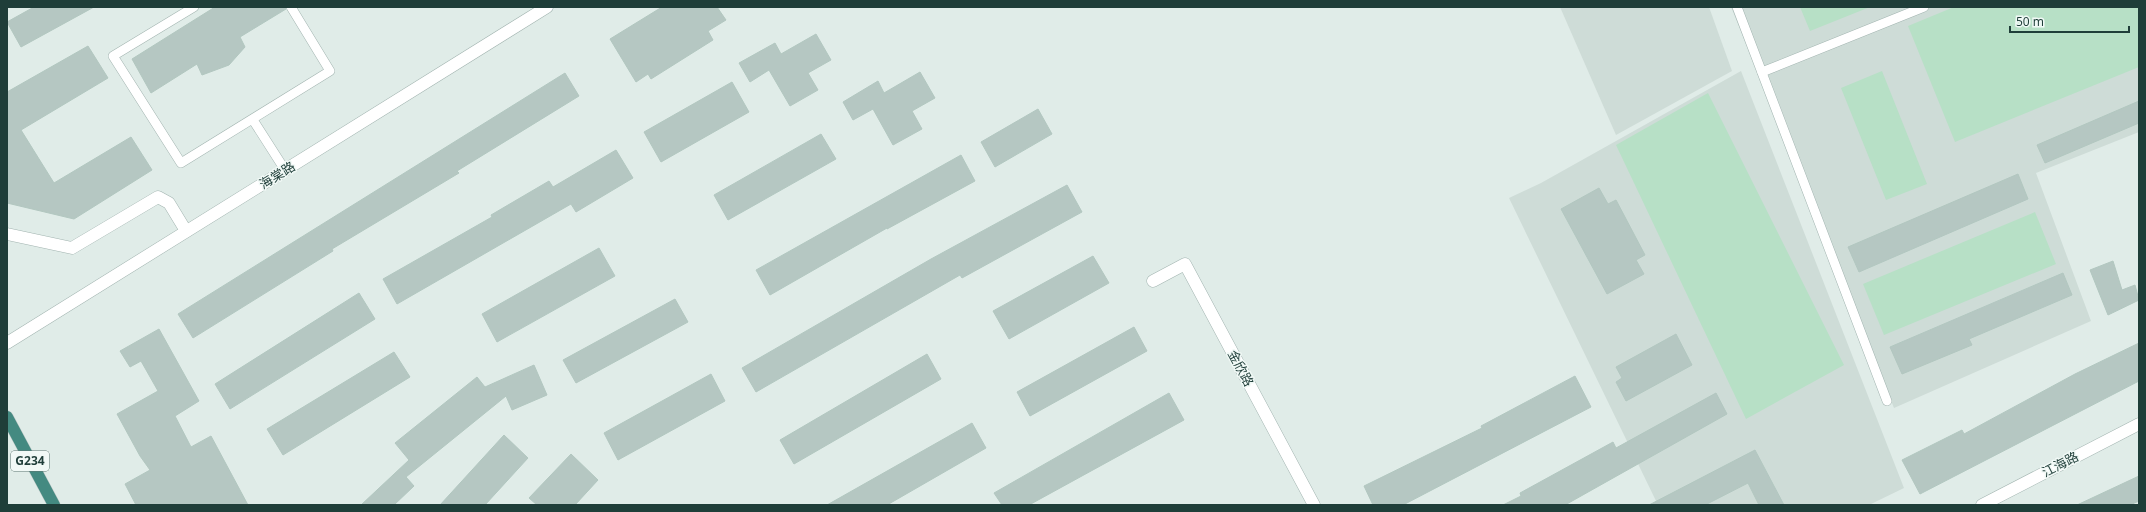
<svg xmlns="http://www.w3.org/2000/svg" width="2146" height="512" font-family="'Noto Sans','Noto Sans SC',sans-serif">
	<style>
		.built { fill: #cedcd7 }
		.green { fill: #b7e0c6 }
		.building { fill: #b5c7c2; stroke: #b2c7c0 }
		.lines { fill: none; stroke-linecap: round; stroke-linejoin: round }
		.service-casing { stroke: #a2b4b0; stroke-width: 10 }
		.minor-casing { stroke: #a2b4b0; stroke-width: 13 }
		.tertiary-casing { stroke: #a2b4b0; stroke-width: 13 }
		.trunk-casing { stroke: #c0c9c8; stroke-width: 13 }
		.service { stroke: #fff; stroke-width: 9 }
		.minor { stroke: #fff; stroke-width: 12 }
		.tertiary { stroke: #fff; stroke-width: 12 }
		.trunk { stroke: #448a81; stroke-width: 12 }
		.labels { text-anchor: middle; stroke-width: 3; stroke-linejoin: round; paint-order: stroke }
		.shield { fill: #f1f9f6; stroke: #5e7672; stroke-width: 1 }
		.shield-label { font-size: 12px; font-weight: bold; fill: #1f3e39 }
		.street-label { font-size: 13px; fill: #1f3e39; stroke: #f1f9f6 }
	</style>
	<rect width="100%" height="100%" fill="#e0ece8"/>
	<!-- built -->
	<g class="built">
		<path d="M1560,7H1709L1732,71L1616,135Z"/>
		<path d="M1731,7H2139V132L2036,173L2091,321L1894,408Z"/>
		<path d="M1741,71L1904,488L1869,505H1658L1509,198L1541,183Z"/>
	</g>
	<!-- green -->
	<g class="green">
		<path d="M1800,7H1870L1810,31Z"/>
		<path d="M1954,7H2139V67L1955,142L1908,26Z"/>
		<path d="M1882,71L1927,184L1886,200L1841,88Z"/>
		<path d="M1708,93L1844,365L1746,419L1616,145Z"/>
		<path d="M2035,212L2056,264L1884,335L1863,284Z"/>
	</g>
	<!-- building -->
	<g class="building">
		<path d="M34,7H94L21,47L7,22Z"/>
		<path d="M215,7H285L286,9L240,37L245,47L229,65L202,75L197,64L151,93L132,59Z"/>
		<path d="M662,7H717L726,20L708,31L713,40L651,79L648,74L636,82L610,39Z"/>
		<path d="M816,34L831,60L808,73L818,90L790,106L769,70L750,82L739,63L775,43L781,54Z"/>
		<path d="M88,46L108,78L21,130L54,183L131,137L152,170L74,219L7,203V92Z"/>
		<path d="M920,72L935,98L912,111L922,129L893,145L873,109L853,120L843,102L878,81L884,93Z"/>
		<path d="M565,73L579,96L457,171L459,173L332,249L333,251L193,338L178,314Z"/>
		<path d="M732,82L749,112L661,162L644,132Z"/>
		<path d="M2139,101V123L2045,163L2037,145Z"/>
		<path d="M1038,109L1052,134L995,167L981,142Z"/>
		<path d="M821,134L836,159L728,220L714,195Z"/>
		<path d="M616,150L633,178L576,212L571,204L397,304L383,279L492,217L491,215L549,181L553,187Z"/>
		<path d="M961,155L975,181L887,229V228L770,295L756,270Z"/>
		<path d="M2018,174L2028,199L1859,272L1848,247Z"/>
		<path d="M1067,185L1082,212L962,278L960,275L756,392L742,368L931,259Z"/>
		<path d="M1599,188L1608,204L1616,200L1645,255L1636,260L1644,274L1607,294L1561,209Z"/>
		<path d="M599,248L615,276L497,342L482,314Z"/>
		<path d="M1093,256L1109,283L1009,339L993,311Z"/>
		<path d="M2113,261L2122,290L2135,285L2139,300L2108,315L2090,270Z"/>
		<path d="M2063,273L2072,295L1969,339L1972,345L1902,374L1890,347Z"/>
		<path d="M359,293L375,319L230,409L215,384Z"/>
		<path d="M675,299L688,322L576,383L563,360Z"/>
		<path d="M1134,327L1147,351L1030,416L1017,392Z"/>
		<path d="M159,329L199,401L175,416L191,447L211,436L248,505H136L125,484L150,470L140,456L117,414L158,391L141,361L130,367L120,351Z"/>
		<path d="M1676,334L1692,365L1626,401L1616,382L1622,378L1616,367Z"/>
		<path d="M2139,343V381L1920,494L1902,460L1962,430L1964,434L2075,374Z"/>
		<path d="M394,352L410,377L283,455L267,429Z"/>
		<path d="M927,354L941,379L794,464L780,440Z"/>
		<path d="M534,365L547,395L512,410L506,396L406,477L414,486L394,505H361L409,460L395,443L477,377L485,387Z"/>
		<path d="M711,374L725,401L618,460L604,433Z"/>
		<path d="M1575,376L1591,407L1403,505H1373L1364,486L1482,428L1481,426Z"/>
		<path d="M1169,393L1184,420L1029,505H1002L994,493Z"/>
		<path d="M1716,393L1727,414L1565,505H1503L1521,496L1520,493L1613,442L1616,448Z"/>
		<path d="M972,423L986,448L887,505H827Z"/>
		<path d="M504,435L528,458L485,505H440Z"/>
		<path d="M1755,450L1784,505H1759L1748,483L1705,505H1649Z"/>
		<path d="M571,454L598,480L575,505H537L529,498Z"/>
		<path d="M2139,476V501L2130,505H2077Z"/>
	</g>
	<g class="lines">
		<!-- service casing -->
		<g class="service-casing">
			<g id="service">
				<path d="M194,7L113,56L181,163L330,71L291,7"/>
				<path d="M1737,7L1887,401"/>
				<path d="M1762,72L1924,7"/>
				<path d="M253,120L285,170"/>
			</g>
		</g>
		<!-- minor casing -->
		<g class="minor-casing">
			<g id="minor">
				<path d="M7,234L72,248L158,197L169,203L186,231"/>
				<path d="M1153,281L1185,264L1314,505"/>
			</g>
		</g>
		<!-- tertiary casing -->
		<g class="tertiary-casing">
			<g id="tertiary">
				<path d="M7,343L547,7"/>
				<path d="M1982,505L2139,424"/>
			</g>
		</g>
		<!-- trunk casing -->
		<g class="trunk-casing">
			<path id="trunk" d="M7,417L54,505"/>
		</g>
		<!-- service -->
		<use href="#service" class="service"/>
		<!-- minor -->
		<use href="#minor" class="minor"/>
		<!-- tertiary -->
		<use href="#tertiary" class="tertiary"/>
		<!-- trunk -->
		<use href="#trunk" class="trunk"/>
	</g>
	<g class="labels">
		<!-- shield labels -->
		<rect class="shield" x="11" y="451" width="38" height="20" rx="3"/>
		<g class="shield-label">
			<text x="30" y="465">G234</text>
		</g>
		<!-- street labels -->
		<g class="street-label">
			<text transform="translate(277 175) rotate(-32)" y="5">海棠路</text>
			<text transform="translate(1241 368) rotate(62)" y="5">金欣路</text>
			<text transform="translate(2060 464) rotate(-27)" y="5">江海路</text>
		</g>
	</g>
	<!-- border -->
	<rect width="2146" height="512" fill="none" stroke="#1f3e39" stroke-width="16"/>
	<!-- scale -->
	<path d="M2010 26v6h119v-6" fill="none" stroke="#1f3e39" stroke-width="2"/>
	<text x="2016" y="26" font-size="12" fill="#1f3e39" stroke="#f1f9f6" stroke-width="3" paint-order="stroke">50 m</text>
</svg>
